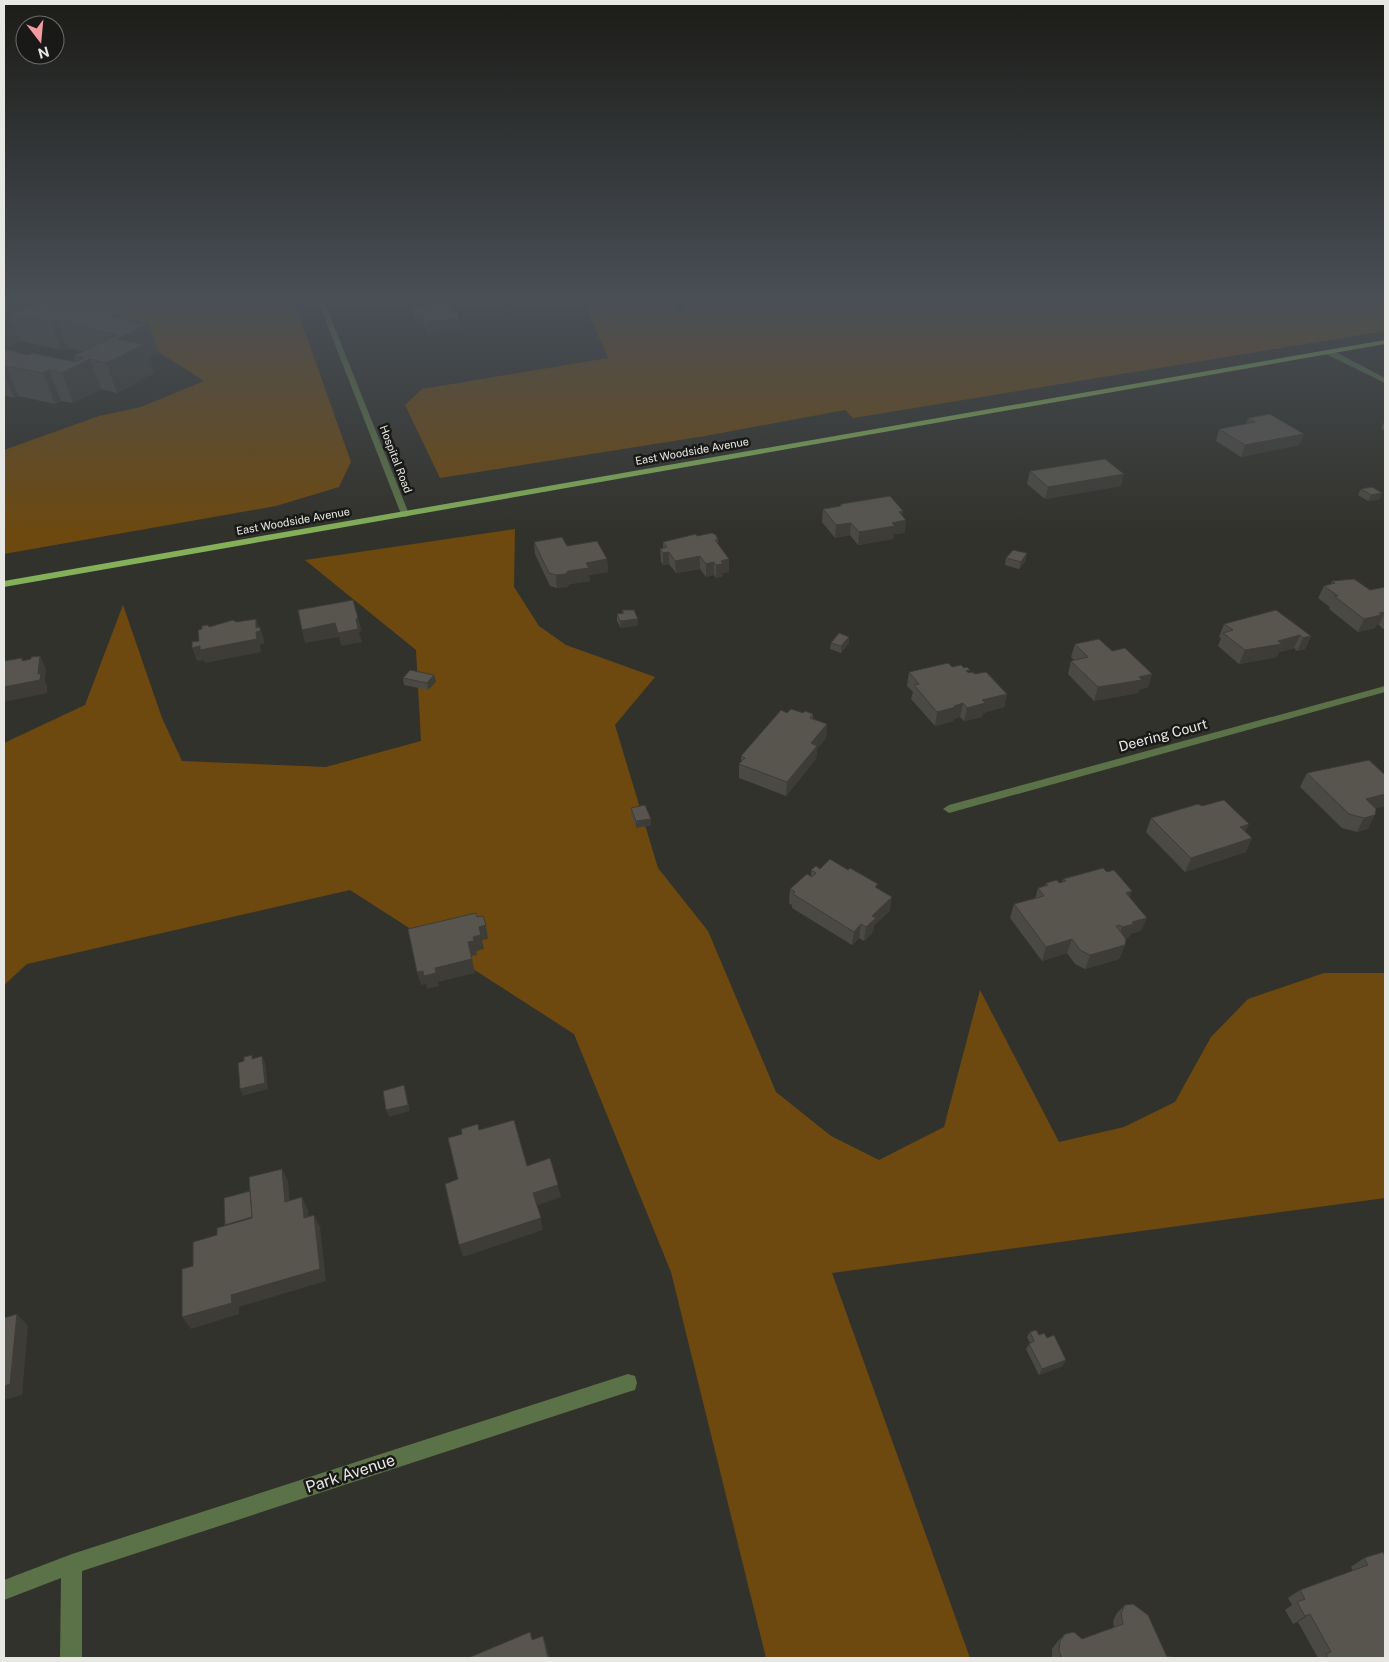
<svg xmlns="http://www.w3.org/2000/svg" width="1389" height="1662" font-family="'Public Sans',sans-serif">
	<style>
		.green { fill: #6d4910 }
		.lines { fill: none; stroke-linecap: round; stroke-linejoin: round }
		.stream { fill: #02210c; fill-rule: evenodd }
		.minor { fill: #5b7248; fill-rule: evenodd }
		.major { fill: #83b058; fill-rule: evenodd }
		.wall { fill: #4b4943 }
		.shaded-wall { fill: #3d3c37 }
		.building { fill: #57554e; stroke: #3d3c37 }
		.labels { text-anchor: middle; stroke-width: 5; stroke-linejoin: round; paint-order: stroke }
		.far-street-label { font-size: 11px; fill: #e7e7e3; stroke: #191a17 }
		.street-label { font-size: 14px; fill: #e7e7e3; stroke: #191a17 }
		.near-street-label { font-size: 16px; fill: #e7e7e3; stroke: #191a17 }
	</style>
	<rect width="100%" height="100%" fill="#32322c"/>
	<!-- green -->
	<g class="green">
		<path d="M97,301H294L351,462L339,487L276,506L4,554V450L99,416L141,407L204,381L135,337L95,328L7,319L32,306Z"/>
		<path d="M583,301H1385V331L853,418L845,410L705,436L440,478L405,405L422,389L608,358Z"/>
		<path d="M515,529L514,587L539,626L566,645L655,677L615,725L658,868L708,931L776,1092L831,1136L879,1160L944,1127L980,990L1059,1142L1124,1127L1175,1102L1211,1037L1248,999L1324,973H1385V1198L832,1273L970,1658H766L671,1272L574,1034L350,890L27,964L4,985V743L85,705L123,605L162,718L182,761L326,767L421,741L416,650L305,560Z"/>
	</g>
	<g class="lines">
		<!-- stream -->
		<path class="stream" d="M684,301H690L681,311H677V309Z"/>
		<!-- minor -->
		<g class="minor">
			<path d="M10,301H18L4,308V304Z"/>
			<path d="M318,301H324L409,514L408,516L405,517L401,514Z"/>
			<path d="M1326,350H1332L1385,378V383L1326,354Z"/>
			<path d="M1385,686V692L949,813L943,809L949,805Z"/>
			<path d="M628,1374L635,1376L637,1383L635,1390L628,1392L82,1571V1658H60L61,1578L4,1600V1580L72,1554Z"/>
		</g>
		<!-- major -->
		<path class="major" d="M1385,340V344L4,587V581Z"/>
	</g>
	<!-- wall -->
	<g class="wall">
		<path d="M413,307L462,328L428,333L424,325L419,326L414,317Z"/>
		<path d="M4,310L19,312L118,314L120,318L149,324L159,353L149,357L154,373L117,393L101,389L73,403L61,401L55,404L18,396L14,398L4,395V349L28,355L76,362L73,356L82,351L67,348L62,350L20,341L4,349Z"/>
		<path d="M1248,418L1304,434L1299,445L1241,457L1216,441L1219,429L1246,424Z"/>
		<path d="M1385,420V431L1381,428Z"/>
		<path d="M1030,471L1121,486L1045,499L1027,484Z"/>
		<path d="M1361,489L1380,499L1368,501L1358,495Z"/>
		<path d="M823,509L903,516L905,533L894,534L893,539L858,545L850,535L835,538L822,522Z"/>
		<path d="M697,536L718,540V545L729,572L723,573V576L716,578L714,575L706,577L700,569L676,573L669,564L663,565L661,561L660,549L663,548V542Z"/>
		<path d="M534,542L567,546L607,559L608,572L589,575L590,581L570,584L567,587L557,588L550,586L535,554Z"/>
		<path d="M1006,558L1026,560L1019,569L1005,565Z"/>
		<path d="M1332,581L1370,590L1385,587V628L1383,629L1379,625H1376L1375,628L1358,632L1329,609L1330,607L1318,598L1324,586L1331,584Z"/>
		<path d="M622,610L638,625L621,628L617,621V614L623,613Z"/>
		<path d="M1224,624L1311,636L1305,649L1297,651L1294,648L1279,652L1277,657L1239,664L1218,646L1221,638L1219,637Z"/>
		<path d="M831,643H849L841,653L830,649Z"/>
		<path d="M1075,644L1112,651L1152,674L1148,687L1139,690L1138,693L1094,701L1068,674L1071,661L1074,660L1071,657Z"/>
		<path d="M909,672L969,673L975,674L1007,694L1004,707L983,713L982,717L964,721L960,717L954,719L953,721L935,726L911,699L913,692L907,686Z"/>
		<path d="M434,675L436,682L428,690L404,685L403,678Z"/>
		<path d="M787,713L813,714V719L827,724L826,738L817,749L816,759L786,796L739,778V764L741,762V756Z"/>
		<path d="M1307,773L1385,775V806L1376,808L1368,829L1357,832L1342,828L1300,787Z"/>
		<path d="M631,808L651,825L636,828L631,814Z"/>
		<path d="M1151,818L1245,832L1246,852L1185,872L1146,832Z"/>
		<path d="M820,869L877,889L890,911L874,925L873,932L864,941L859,938L852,945L792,908V905L789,903L790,889L811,876V870Z"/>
		<path d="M1063,879L1130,898L1141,931L1130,934L1129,937L1126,938L1125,945L1119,959L1085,969L1075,964L1067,953L1042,961L1010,918L1014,904L1035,899L1038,888L1045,886L1046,883H1062Z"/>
		<path d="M1030,1332L1047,1338L1063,1366L1039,1375L1026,1349L1030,1343L1027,1337Z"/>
		<path d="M1383,1552L1385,1658H1318L1298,1622L1293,1624L1285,1610L1292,1605L1288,1598L1300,1590L1353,1571L1351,1567L1364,1558Z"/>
		<path d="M1125,1605L1167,1657L1172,1658H1052V1649L1058,1641L1065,1634L1082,1639L1114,1628L1113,1621L1117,1613Z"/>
	</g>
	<!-- shaded-wall -->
	<g class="shaded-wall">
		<path d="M8,313L20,341L4,349V315Z"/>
		<path d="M118,314L125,335L149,324L159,353L149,357L154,373L117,393L106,363L117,339L113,317Z"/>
		<path d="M418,315H422L424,325L419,326Z"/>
		<path d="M460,318L462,328L428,333L426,322Z"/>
		<path d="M57,319L67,348L62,350L51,322Z"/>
		<path d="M4,354L6,366L18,396L14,398L4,373Z"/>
		<path d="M90,359L101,389L73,403L62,373Z"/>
		<path d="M49,370L61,401L55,404L43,373Z"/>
		<path d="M1304,434L1299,445L1241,457L1245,445Z"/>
		<path d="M1124,474L1121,486L1045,499L1048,487Z"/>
		<path d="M1382,493L1380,499L1368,501L1371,495Z"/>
		<path d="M903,511L902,521L906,520L905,533L894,534L893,539L858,545L859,532L892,523L899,512Z"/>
		<path d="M851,523L850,535L835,538L836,525Z"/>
		<path d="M669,552V564L663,565V553Z"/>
		<path d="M1027,553L1026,560L1019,569L1021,562Z"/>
		<path d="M700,556V569L676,573L675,561Z"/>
		<path d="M607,559L608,572L589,575L590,581L570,584L567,587L557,588L556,575L568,571L586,563Z"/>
		<path d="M729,559V572L723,573V576L716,578V565L721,561Z"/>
		<path d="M714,562V575L706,577V564Z"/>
		<path d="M1385,612L1379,625H1376L1375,628L1358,632L1364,619Z"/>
		<path d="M358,618L362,631L359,632L362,642L341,646L338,633L356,619Z"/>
		<path d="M256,619L260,631V627L264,640V644L260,645L261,652L205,663L204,660L197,661L192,648L256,628Z"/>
		<path d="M638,619V625L621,628L620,621Z"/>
		<path d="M335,623L339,637L305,643L302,630Z"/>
		<path d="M1300,635L1294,648L1279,652L1277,657L1239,664L1245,650Z"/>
		<path d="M1311,636L1305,649L1297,651L1303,638Z"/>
		<path d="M849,637V643L841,653V646Z"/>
		<path d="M40,656L46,669L45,681L47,687V693L4,702V687L38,674Z"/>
		<path d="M1152,674L1148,687L1139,690L1138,693L1094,701L1098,687Z"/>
		<path d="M434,675L436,682L428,690L427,683Z"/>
		<path d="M1007,694L1004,707L983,713L982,717L964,721L967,708L982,700Z"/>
		<path d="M963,703L960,717L954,719L953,721L935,726L937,712L954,706Z"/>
		<path d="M827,724L826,738L817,749L816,759L786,796L787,782L811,743Z"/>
		<path d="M1385,794V806L1358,812L1366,799Z"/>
		<path d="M1375,815L1368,829L1357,832L1364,818Z"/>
		<path d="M651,819V825L636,828V821Z"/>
		<path d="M1249,824L1243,837L1240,827Z"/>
		<path d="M1252,838L1246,852L1185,872L1191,858Z"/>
		<path d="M1132,891L1127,905L1126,893Z"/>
		<path d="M892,897L890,911L874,925L873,932L864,941L866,927L872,916Z"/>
		<path d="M1147,918L1141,931L1130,934L1129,937L1117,941L1122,927L1132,922Z"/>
		<path d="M861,924L859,938L852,945L854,932Z"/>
		<path d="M486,925L488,939L482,940L484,949L476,951L473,937L479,927Z"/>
		<path d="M1072,939L1067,953L1042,961L1046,947Z"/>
		<path d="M474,941L477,955L470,956L468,942Z"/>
		<path d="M1125,945L1119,959L1085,969L1090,955Z"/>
		<path d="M472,959L475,973L438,982L439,986L427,989L426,984L421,985L417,972Z"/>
		<path d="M262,1056L265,1062L268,1089L243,1096L240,1089Z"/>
		<path d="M404,1085L406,1091L410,1111L389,1117L386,1110Z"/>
		<path d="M282,1169L288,1181L291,1215L285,1202Z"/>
		<path d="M558,1185L561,1197L536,1206L533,1193Z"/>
		<path d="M302,1197L308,1210L310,1231L304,1218Z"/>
		<path d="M314,1215L320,1227L326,1281L239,1307V1314L191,1329L182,1317L231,1295Z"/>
		<path d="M541,1218L543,1230L463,1257L459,1245Z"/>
		<path d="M17,1314L28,1326L22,1395L4,1400V1386Z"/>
		<path d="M1066,1360L1063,1366L1039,1375L1042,1369Z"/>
		<path d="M1310,1614L1298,1622L1293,1624L1305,1616Z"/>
		<path d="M543,1636L546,1643L550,1658H548Z"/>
	</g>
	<!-- building -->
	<g class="building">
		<path d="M451,302L460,318L426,322L422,315H418L413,307Z"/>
		<path d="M42,303L118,314L113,317L149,324L117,339L145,344L106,363L90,359L62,373L49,370L43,373L6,366L4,367V349L28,355L32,353L76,362L84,358L73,356L117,335L85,328L89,326L57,319L51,322L8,313L4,315V310L19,312Z"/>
		<path d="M1270,414L1304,434L1245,445L1219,429L1255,422L1248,418Z"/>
		<path d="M1105,459L1124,474L1048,487L1030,471Z"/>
		<path d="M1372,487L1382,493L1371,495L1361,489Z"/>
		<path d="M890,496L903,511L899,512L906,520L892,523L895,526L859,532L851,523L836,525L823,509L841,506V504Z"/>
		<path d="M712,533L716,535L718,540H715L729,559L721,561L723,564L716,565L714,562L706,564L700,556L675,561L669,552L663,553L660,549L667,547L663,542L696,534L697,536Z"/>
		<path d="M562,537L567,546L597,541L607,559L586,563L589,568L568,571L566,574L556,575L549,573L534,542Z"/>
		<path d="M1013,550L1027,553L1021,562L1006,558Z"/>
		<path d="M1354,579L1370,590L1385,587V612L1379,613L1381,615L1364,619L1334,596H1338L1324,586L1335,583L1332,581Z"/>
		<path d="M353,600L358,618L356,619L358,629L338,633L335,623L302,630L298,610Z"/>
		<path d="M622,610H634L638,619L620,621L617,614L624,613Z"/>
		<path d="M1276,610L1311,636L1303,638L1300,635L1278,641L1282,644L1245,650L1223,633L1233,630L1224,624Z"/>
		<path d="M256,619V628L260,627V631L256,632L257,639L200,650V646L192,648V642L199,641L198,630L202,629V626L208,625L209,627L233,620L236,622Z"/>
		<path d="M839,633L849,637L841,646L831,643Z"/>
		<path d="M1099,639L1112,651L1125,648L1152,674L1139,677L1142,680L1098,687L1071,661L1088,657L1075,644Z"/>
		<path d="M40,656L38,674L41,673L40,680L4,687V661L22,658V661L31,659V657Z"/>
		<path d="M948,663L952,667L961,665L964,668L967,667L970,670L966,671L969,673L972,672L975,674L986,672L1007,694L982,700L985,703L967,708L963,703L954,706L956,707L937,712L914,685L919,684L909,672Z"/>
		<path d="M410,670L434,675L427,683L403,678Z"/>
		<path d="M791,709L803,713L805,711L813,714L810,718L827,724L811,743L817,746L787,782L739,764L745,758L741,756L781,710L787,713Z"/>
		<path d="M1369,760L1385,775V794L1366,799L1376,809L1375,815L1364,818L1349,814L1307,773Z"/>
		<path d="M1224,800L1249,824L1240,827L1252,838L1191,858L1151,818L1198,804L1202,806Z"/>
		<path d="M645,805L651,819L636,821L631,808Z"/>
		<path d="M830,859L848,870L850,868L878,884L875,887L892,897L872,916L876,918L866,927L861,924L854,932L793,894L795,892L790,889L807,874L812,877L816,873L811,870L816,866L820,869Z"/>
		<path d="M1103,868L1107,872L1114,870L1132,891L1126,893L1147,918L1132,922L1134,924L1122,927L1120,925L1116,926L1126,939L1125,945L1090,955L1080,950L1072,939L1046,947L1014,904L1044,896L1038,888L1048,885L1046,883L1057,880L1059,883L1066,881L1063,879Z"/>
		<path d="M476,913L477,917L483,916L486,925L479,927L481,935L473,937L474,941L468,942L472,959L435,968L436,973L424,976L423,971L417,972L408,929Z"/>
		<path d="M252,1055V1059L262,1056L265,1083L240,1089L238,1063L244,1061V1057Z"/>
		<path d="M404,1085L408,1105L386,1110L383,1091Z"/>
		<path d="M514,1120L527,1166L550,1158L558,1185L533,1193L541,1218L459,1245L445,1184L458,1179L448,1138L462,1134L461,1129L478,1124L479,1130Z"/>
		<path d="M282,1169L285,1202L302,1197L304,1218L314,1215L320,1269L231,1295L232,1303L182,1317V1269L193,1266V1242L217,1235V1228L252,1218L249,1177Z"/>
		<path d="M250,1191L252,1217L225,1225L224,1198Z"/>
		<path d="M17,1314L10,1384L4,1386V1318Z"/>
		<path d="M1036,1330L1039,1335L1044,1333L1047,1338L1054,1335L1066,1360L1042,1369L1029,1344L1034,1341L1030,1332Z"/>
		<path d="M1383,1552L1385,1556V1658H1328L1326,1654L1331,1652L1310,1614L1305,1616L1297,1602L1305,1599L1300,1590L1368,1565L1364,1558Z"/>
		<path d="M1133,1604L1148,1615L1167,1657L1171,1656L1172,1658H1062L1059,1651L1060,1641L1065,1634L1074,1632L1082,1639L1123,1624L1121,1613L1125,1605Z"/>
		<path d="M530,1632L532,1640L543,1636L548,1658H468Z"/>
	</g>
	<!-- sky -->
	<linearGradient id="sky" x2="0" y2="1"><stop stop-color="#1c1c18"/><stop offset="0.56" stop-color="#494f56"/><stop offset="1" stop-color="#494f56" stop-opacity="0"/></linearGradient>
	<rect width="1389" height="534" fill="url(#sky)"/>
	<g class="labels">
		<!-- far-street labels -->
		<g class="far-street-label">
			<text transform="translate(692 451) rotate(-10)" y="4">East Woodside Avenue</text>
			<text transform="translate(396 459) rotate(69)" y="4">Hospital Road</text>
			<text transform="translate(293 521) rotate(-10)" y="4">East Woodside Avenue</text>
		</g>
		<!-- street labels -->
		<g class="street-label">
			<text transform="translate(1163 735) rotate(-15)" y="5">Deering Court</text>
		</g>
		<!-- near-street labels -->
		<g class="near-street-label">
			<text transform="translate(350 1473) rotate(-18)" y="6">Park Avenue</text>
		</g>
	</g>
	<!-- border -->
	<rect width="1389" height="1662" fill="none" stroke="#e7e7e3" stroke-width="10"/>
	<!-- north arrow -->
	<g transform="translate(40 40) rotate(164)"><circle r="24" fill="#191a17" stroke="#6b6c69"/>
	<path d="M0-4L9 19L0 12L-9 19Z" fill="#f49aa1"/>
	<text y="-8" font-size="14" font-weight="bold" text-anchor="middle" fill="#e7e7e3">N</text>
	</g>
</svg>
